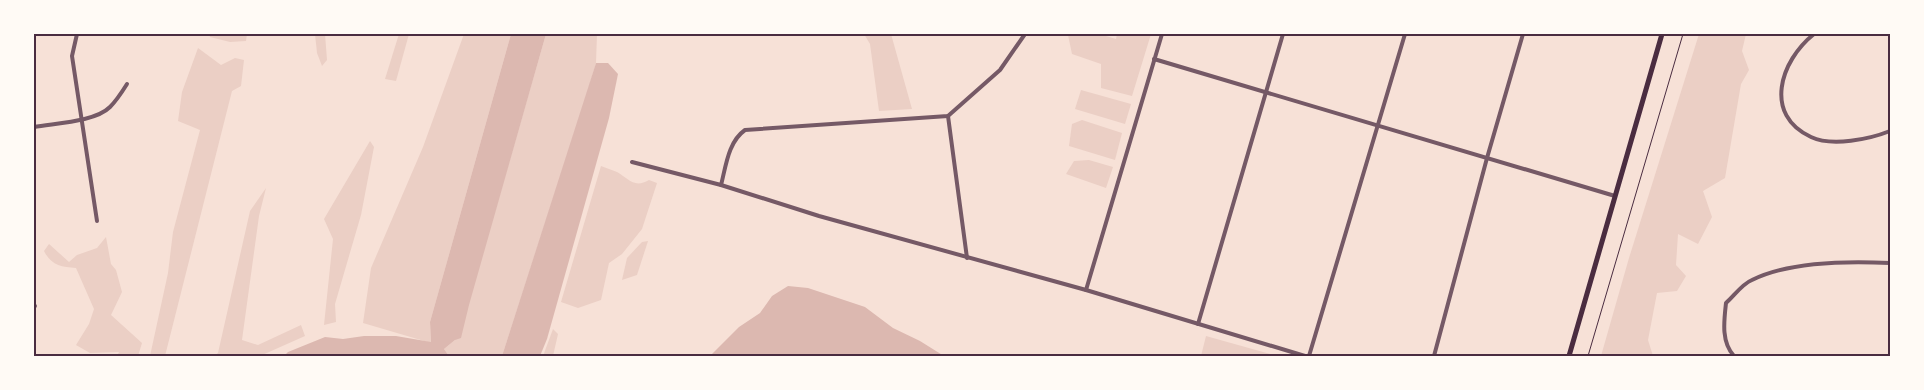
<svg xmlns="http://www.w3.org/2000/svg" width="1924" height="390" font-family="Helvetica,sans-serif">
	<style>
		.green { fill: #ebcfc5 }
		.water { fill: #dcb8b0 }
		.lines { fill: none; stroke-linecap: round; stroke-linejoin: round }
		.path { stroke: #4a2c40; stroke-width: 1 }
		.minor { stroke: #755966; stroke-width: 4 }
		.secondary { stroke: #4a2c40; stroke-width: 5 }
		.neatline { fill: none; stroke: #4a2c40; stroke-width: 2 }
	</style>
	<rect width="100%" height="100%" fill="#f7e1d7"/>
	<!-- green -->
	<g class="green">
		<path d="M209,34H247L246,41L230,42L210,37Z"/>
		<path d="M315,34H325L327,60L322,66L317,53Z"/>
		<path d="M399,34H409L396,81L385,79Z"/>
		<path d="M464,34H511L430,322L431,343L363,323L371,268L423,147Z"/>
		<path d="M546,34H597L596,63L584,103L502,356H449L444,349L455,340L469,302Z"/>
		<path d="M864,34H891L912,109L879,111L870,44Z"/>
		<path d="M1070,34H1099L1116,39L1117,34H1151L1132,96L1101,88V64L1072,54L1068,35Z"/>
		<path d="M1699,34H1746L1742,51L1749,70L1741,84L1725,178L1703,191L1712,217L1698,244L1678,234L1676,265L1686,276L1677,291L1657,293L1648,340L1653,356H1601L1629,258Z"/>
		<path d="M198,48L221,65L235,58L244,60L241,86L232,91L165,356H150L168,273L173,232L200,130L178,121L182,92Z"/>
		<path d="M1081,90L1131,104L1125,124L1075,109Z"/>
		<path d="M1082,120L1122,133L1115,160L1069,146L1072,124Z"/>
		<path d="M370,141L374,147L361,215L335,304L336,322L324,325L333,239L324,219Z"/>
		<path d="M1089,160L1113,167L1106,188L1066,174L1074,161Z"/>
		<path d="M601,166C606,168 612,170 617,172C628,178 634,189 649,180L657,183L642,229L622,254L609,263L601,300L578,308L561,302Z"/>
		<path d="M266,188L259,216L242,340L258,345L301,325L305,336L260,356H214L218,353L250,211Z"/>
		<path d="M106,237L111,264L116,270L122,292L111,315L142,343L138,356H117L119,352L90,353L76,345L89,324L94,309L76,268C61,267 51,265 44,251L49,244L69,262L77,255L97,248Z"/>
		<path d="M648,241L637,275L622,280L627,258L642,242Z"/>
		<path d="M553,329L558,334L553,356H543Z"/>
		<path d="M1206,336L1277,356H1201Z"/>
	</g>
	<!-- water -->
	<g class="water">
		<path d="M511,34H546L469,305L461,338L455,340L444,349L449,356H284L288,352L325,337L343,339L364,336H396L431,342L430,322Z"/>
		<path d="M596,63H608L618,74L609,118L547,339L540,356H502Z"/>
		<path d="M788,286L808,288L865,307L893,328L920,341L944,356H710L739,327L760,313L772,296Z"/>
	</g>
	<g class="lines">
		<!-- path -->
		<path class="path" d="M1588,356L1683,34"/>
		<!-- minor -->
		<g class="minor">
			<path d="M77,34L72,56L97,221"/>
			<path d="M1814,34C1780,61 1763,115 1811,137C1832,147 1870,139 1890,131"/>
			<path d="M1154,59L1615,196"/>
			<path d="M948,116L967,258"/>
			<path d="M34,127C55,123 95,122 110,107C117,100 122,92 127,84"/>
			<path d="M632,162L721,185L819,216L1086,290L1305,356"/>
			<path d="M721,185C726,166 728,142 745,130L948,116L1000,70L1025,34"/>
			<path d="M1086,290L1162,34"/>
			<path d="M34,306H35"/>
			<path d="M1198,324L1283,34"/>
			<path d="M1309,356L1405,34"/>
			<path d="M1434,356L1487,158L1523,34"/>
			<path d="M1734,356C1721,342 1724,321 1726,303C1734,296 1742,284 1752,280C1790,261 1849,261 1890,263"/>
		</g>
		<!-- secondary -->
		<path class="secondary" d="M1569,356L1662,34"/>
	</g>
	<!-- border -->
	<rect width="1924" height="390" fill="none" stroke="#fffaf5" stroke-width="70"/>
	<rect x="35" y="35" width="1854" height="320" class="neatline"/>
</svg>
